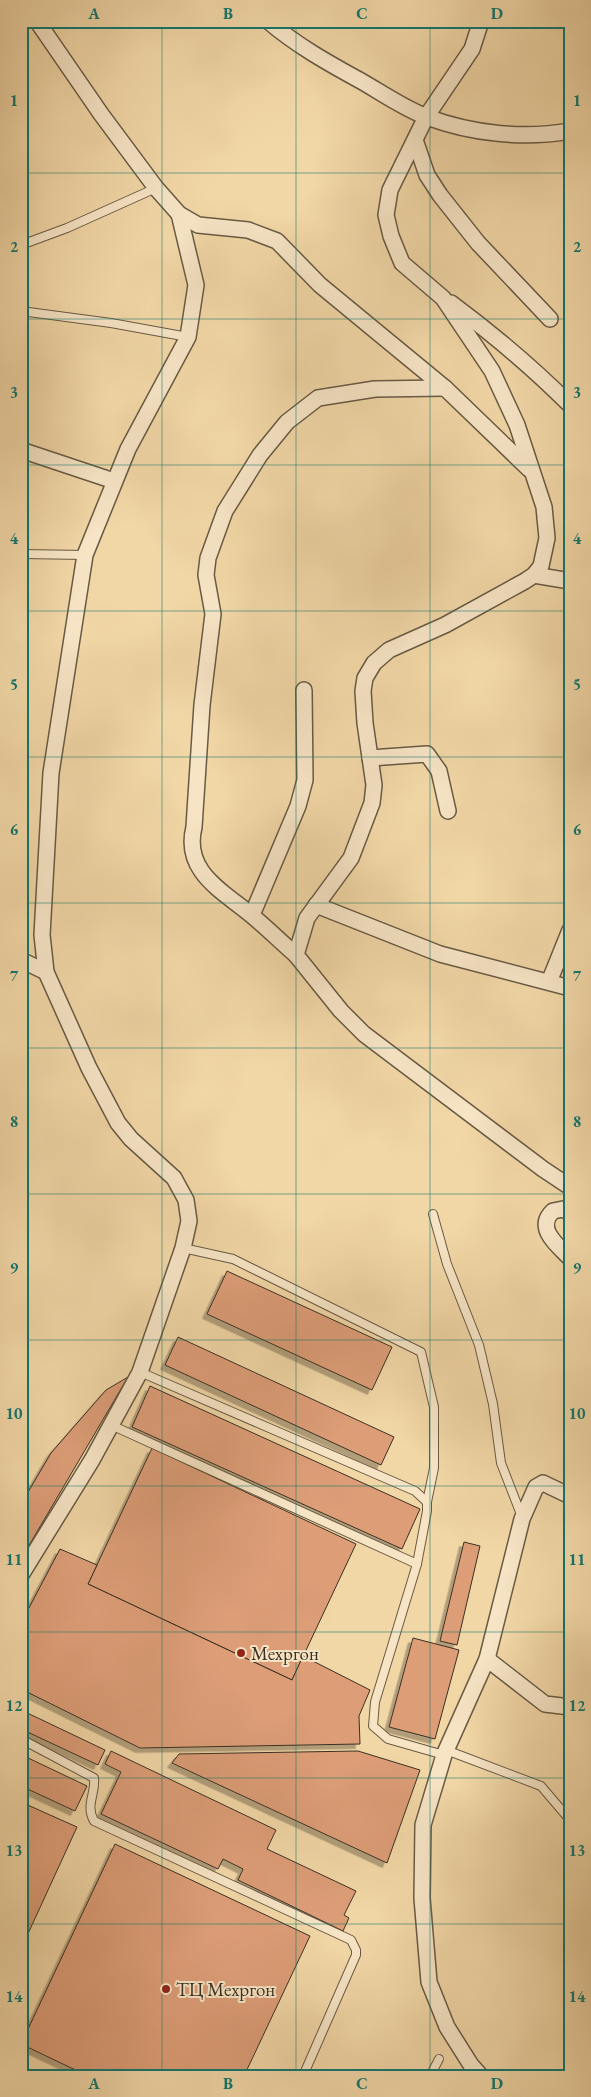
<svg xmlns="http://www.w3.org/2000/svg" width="591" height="2097" font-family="'EB Garamond',serif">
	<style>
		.building { fill: #dc9d77; stroke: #3b3023; filter: url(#shadow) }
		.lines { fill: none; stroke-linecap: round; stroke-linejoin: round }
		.lane-casing { stroke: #685a44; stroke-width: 10 }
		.street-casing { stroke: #685a44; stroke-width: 18 }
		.lane { stroke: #f6e4c5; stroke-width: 8 }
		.street { stroke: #f6e4c5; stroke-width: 15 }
		.grid { fill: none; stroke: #0f766e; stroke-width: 1; stroke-opacity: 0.55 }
		.poi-dot { fill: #8f2418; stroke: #f6e4c5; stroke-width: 2 }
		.labels { text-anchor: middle; stroke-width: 4; stroke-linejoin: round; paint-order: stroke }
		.poi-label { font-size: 19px; fill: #3b3023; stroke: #f6e4c5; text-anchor: start }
		.neatline { fill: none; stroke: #0f766e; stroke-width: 2 }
		.grid-label { font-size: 16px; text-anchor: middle; font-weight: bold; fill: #0f766e }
	</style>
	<defs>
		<filter id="shadow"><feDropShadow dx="-4.5" dy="4.5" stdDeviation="0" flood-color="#0004"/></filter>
	</defs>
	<rect width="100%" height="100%" fill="#f1d6a6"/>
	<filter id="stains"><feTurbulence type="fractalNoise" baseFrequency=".004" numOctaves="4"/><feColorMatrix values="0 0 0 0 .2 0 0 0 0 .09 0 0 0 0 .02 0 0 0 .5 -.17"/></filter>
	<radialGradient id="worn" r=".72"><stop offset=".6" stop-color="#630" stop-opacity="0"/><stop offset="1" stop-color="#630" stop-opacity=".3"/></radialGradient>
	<!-- building -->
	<g class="building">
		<path d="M227,1271L392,1347L372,1390L207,1314Z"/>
		<path d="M178,1337L394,1437L381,1465L165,1365Z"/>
		<path d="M128,1377L21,1559V1504L51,1453L106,1390Z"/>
		<path d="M150,1386L420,1509L402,1549L132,1427Z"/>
		<path d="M152,1448L356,1544L292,1680L88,1584Z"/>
		<path d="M464,1542L480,1546L457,1645L440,1641Z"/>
		<path d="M60,1549L97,1565L88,1584L292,1680L303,1656L370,1690L359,1716L360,1744L140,1748L21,1689V1623Z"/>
		<path d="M413,1638L459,1650L435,1739L389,1727Z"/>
		<path d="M21,1710L105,1750L98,1765L21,1729Z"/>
		<path d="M111,1751L276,1830L267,1849L356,1891L344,1915L349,1918L343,1931L238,1880L243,1869L223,1859L218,1869L101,1814L121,1772L105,1764Z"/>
		<path d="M358,1751L420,1770L387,1863L172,1763L179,1754Z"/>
		<path d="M24,1756L87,1786L75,1811L21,1786V1761Z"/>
		<path d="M21,1802L77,1827L21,1949Z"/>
		<path d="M115,1844L310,1936L244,2076H88L21,2044Z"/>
	</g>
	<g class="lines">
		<!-- lane casing -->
		<g class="lane-casing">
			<g id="lane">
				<path d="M21,245L67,228L156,188"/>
				<path d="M21,311L111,323L188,337"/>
				<path d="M21,554L85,555"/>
				<path d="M433,1214L447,1264L479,1345L493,1404L501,1463L522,1517"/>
				<path d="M183,1248L233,1259L421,1352L434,1407V1468L427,1502"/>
				<path d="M140,1372L415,1491L427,1502V1511L417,1564L375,1702L373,1726L388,1739L444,1755"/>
				<path d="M111,1425L417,1564"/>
				<path d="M21,1739L94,1778C96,1794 85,1805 94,1821L351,1940L356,1950V1955L303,2076"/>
				<path d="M446,1750L541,1786L570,1820"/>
				<path d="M430,2076L439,2059"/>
			</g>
		</g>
		<!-- street casing -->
		<g class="street-casing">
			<g id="street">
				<path d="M37,21L101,114L156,188L179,214L198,225L248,230L277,241L320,285L445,388L529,469"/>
				<path d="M268,21C296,45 328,63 361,81C382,93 405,109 427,117C472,134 524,139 570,131"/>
				<path d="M481,21L472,49L426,117L390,190L386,215L391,236L402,263L443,298L492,371L517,425L544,507L547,538L541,566L534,575L525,581L445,625L389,650L374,663L365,678L363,691L365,723L374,785L372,803L351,858L307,918L296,955L341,1011L364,1034L543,1169L570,1187"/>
				<path d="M415,140L427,175L440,195L478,243L550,319"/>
				<path d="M451,303C494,335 532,367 570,405"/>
				<path d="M21,450L114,481"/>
				<path d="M534,575L570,581"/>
				<path d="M370,758L427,754L439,771L448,811"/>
				<path d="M316,905L440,954L570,988"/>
				<path d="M252,915L298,806L305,780L304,690"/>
				<path d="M296,955C281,942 266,927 250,914C221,890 183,871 194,827L202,705L213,614L206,575L208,558L225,511L260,455L287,422L318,398L375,389L445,388"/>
				<path d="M21,960L46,972"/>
				<path d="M549,982L570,930"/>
				<path d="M570,1213L563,1209L553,1211C535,1228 557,1245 570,1258"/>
				<path d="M21,1575L92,1460L140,1372L183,1248L189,1221L186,1200L174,1178L131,1139L118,1123L89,1068L46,972L42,935L51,773L85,555L128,449L188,337L196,285L179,214"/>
				<path d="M487,1659L545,1704L570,1707"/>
				<path d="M481,2076L471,2065L447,2027L429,1982L422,1898L423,1825L444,1755L487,1659L522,1519L536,1487L543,1483L570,1496"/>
			</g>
		</g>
		<!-- lane -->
		<use href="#lane" class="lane"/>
		<!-- street -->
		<use href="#street" class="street"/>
	</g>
	<!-- grid -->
	<path class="grid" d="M162,21V2076M296,21V2076M430,21V2076M21,173H570M21,319H570M21,465H570M21,611H570M21,757H570M21,903H570M21,1048H570M21,1194H570M21,1340H570M21,1486H570M21,1632H570M21,1778H570M21,1924H570"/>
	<!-- markers -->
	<g class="poi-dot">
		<circle cx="241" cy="1653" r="5"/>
		<circle cx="166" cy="1989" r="5"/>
	</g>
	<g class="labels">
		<!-- poi labels -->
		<g class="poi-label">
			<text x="251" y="1660">Мехргон</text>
			<text x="176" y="1996">ТЦ Мехргон</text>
		</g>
	</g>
	<!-- margin -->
	<rect width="591" height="2097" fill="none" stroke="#f1d6a6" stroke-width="55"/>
	<rect x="28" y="28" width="536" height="2042" class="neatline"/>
	<g class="grid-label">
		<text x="94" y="19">A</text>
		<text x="228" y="19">B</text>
		<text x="362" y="19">C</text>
		<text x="497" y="19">D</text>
		<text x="14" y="106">1</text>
		<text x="577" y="106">1</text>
		<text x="14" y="252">2</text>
		<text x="577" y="252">2</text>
		<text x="14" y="398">3</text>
		<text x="577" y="398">3</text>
		<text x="14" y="544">4</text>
		<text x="577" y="544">4</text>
		<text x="14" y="690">5</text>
		<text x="577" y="690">5</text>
		<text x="14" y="835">6</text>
		<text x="577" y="835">6</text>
		<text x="14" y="981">7</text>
		<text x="577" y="981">7</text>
		<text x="14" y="1127">8</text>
		<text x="577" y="1127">8</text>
		<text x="14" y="1273">9</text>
		<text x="577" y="1273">9</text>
		<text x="14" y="1419">10</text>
		<text x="577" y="1419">10</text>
		<text x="14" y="1565">11</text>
		<text x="577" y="1565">11</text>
		<text x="14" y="1711">12</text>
		<text x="577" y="1711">12</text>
		<text x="14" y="1856">13</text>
		<text x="577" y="1856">13</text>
		<text x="14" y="2002">14</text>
		<text x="577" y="2002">14</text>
		<text x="94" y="2089">A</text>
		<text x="228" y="2089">B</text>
		<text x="362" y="2089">C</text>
		<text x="497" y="2089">D</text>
	</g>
	<rect width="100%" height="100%" filter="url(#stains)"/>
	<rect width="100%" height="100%" fill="url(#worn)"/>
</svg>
